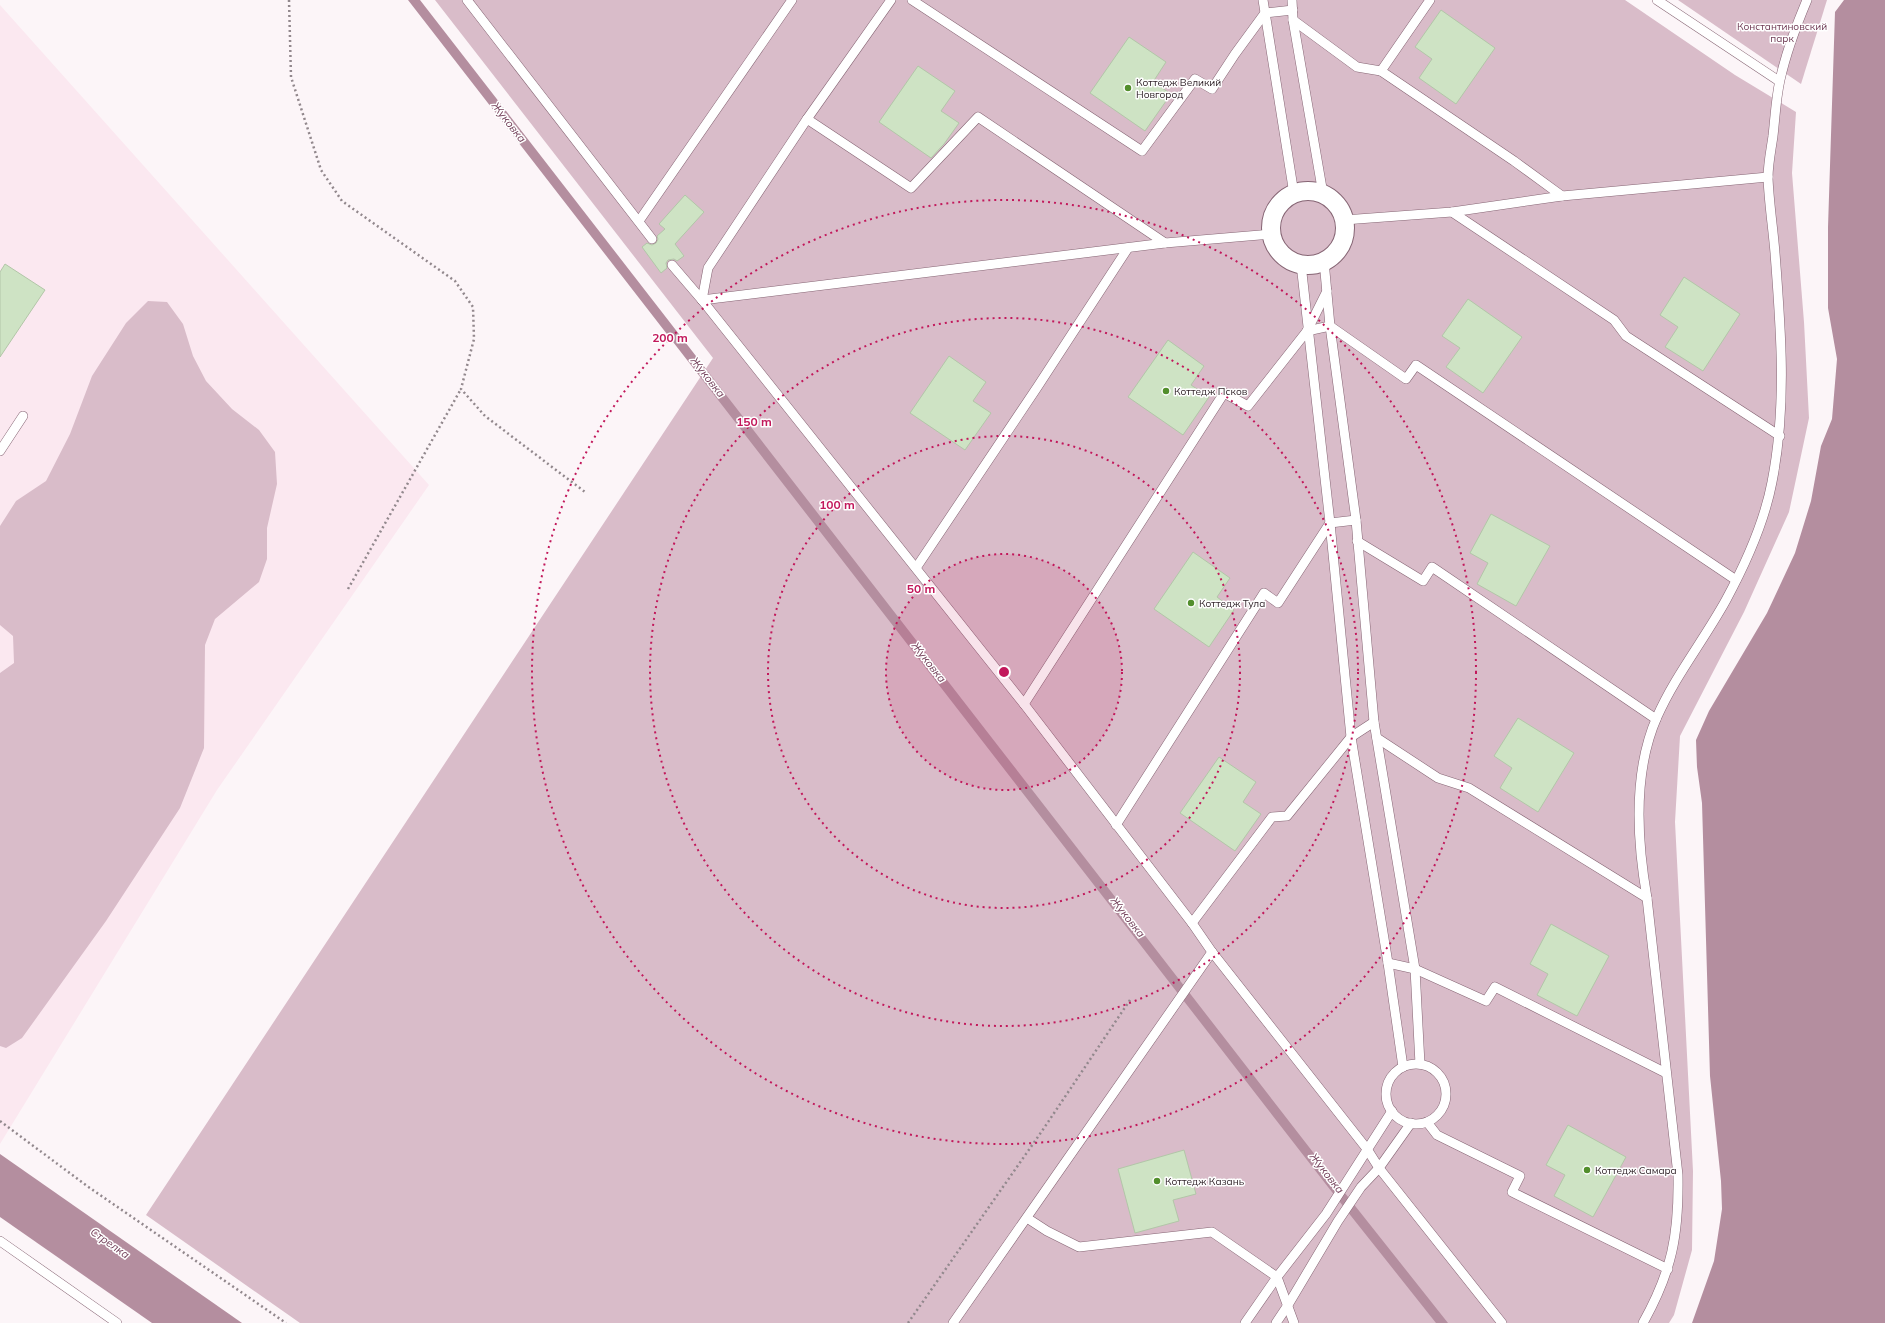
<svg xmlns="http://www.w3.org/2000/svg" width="1885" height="1323" font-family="Mulish,sans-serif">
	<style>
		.built { fill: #fbe8f0 }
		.green { fill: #d9bcc9 }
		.water { fill: #b48e9f }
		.building { fill: #cee3c4; stroke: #b2c6a8 }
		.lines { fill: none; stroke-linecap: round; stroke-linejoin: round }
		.lane-casing { stroke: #866574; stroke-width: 10 }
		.street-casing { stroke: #866574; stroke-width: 20 }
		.path { stroke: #92888d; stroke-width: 2.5; stroke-dasharray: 2 3; stroke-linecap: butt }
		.lane { stroke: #fff; stroke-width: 9 }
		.street { stroke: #fff; stroke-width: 18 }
		.ring { fill: none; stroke: #c2185b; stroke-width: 2; stroke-dasharray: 2 4 }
		.poi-dot { fill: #528e2c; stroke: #fff; stroke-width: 1.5 }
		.labels { text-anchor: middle; stroke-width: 3; stroke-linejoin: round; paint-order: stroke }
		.park-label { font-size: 10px; fill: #6e3a54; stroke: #fff }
		.poi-label { font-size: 10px; fill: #31242a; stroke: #fff; text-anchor: start }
		.water-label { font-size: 11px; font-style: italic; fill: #6f3b55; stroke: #fff }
		.centre { fill: #c2185b; stroke: #fff; stroke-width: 2 }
		.ring-label { font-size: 12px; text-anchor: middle; font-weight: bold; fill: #c2185b; stroke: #fff; stroke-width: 3; stroke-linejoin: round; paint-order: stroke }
	</style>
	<rect width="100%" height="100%" fill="#fcf5f8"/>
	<!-- built -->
	<path class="built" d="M0,5L429,485L217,790L0,1144Z"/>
	<!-- green -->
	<g class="green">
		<path d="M435,0H1625L1735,75L1796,112L1792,173L1804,322L1809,418L1789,512L1744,612L1680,736L1675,822L1693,1171L1692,1250L1674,1315L1669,1323H300L146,1215L713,358Z"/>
		<path d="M1678,0H1827L1801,84Z"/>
		<path d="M148,301L167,302L183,324L193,356L206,381L232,409L259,430L275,452L277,484L267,528V559L259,582L215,619L205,645L204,748L180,808L106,921L22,1038L6,1048L0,1046V673L14,663L13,636L0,625V526L16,501L46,481L70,434L92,376L126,323Z"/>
	</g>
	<!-- water -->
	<g class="water">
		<path d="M408,0H420L1333,1178L1448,1323H1436L1328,1187Z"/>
		<path d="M1844,0H1885V1323H1692L1714,1261L1722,1209L1721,1181L1710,1076L1702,803L1697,767L1696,740L1709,711L1767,613L1795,553L1811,501L1821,446L1832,419L1837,359L1828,308V227L1835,12Z"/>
		<path d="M0,1154L242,1323H152L0,1217Z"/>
	</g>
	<!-- building -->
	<g class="building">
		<path d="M1441,10L1495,48L1456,104L1419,78L1432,59L1415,47Z"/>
		<path d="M1129,37L1166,62L1153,82L1171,94L1145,131L1090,93Z"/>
		<path d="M918,66L955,91L941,111L959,123L944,144L931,158L879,122Z"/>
		<path d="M685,195L704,212L675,244L684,256L677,261L674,259L668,260L666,263L667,268L661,273L642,247L647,243L652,245L656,243L658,239L657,236L665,229L659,224Z"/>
		<path d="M5,264L45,290L0,357V272Z"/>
		<path d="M1684,277L1740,314L1703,371L1665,347L1678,327L1660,315Z"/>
		<path d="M1468,299L1522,337L1483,393L1446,367L1460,348L1442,336Z"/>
		<path d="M1168,340L1204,366L1191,385L1209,397L1183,435L1128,397Z"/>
		<path d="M949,356L986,382L973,401L991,413L965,450L910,413Z"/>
		<path d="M1491,514L1550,546L1516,606L1477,584L1488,563L1470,553Z"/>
		<path d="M1193,552L1230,578L1217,597L1234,610L1209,647L1154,609Z"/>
		<path d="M1518,718L1574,753L1538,812L1500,788L1512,768L1494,756Z"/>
		<path d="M1219,757L1256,782L1243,802L1261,814L1235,851L1180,813Z"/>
		<path d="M1551,924L1609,956L1577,1016L1537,995L1548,974L1530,964Z"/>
		<path d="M1568,1125L1626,1157L1593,1217L1554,1196L1565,1175L1546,1165Z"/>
		<path d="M1184,1150L1196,1194L1173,1200L1179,1221L1135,1233L1118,1169Z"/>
	</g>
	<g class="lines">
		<!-- lane casing -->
		<g class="lane-casing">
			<g id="lane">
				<path d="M467,0L652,239"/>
				<path d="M912,0L1142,151L1195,79L1212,89L1235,54L1265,13L1293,10"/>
				<path d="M1263,0L1294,194"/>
				<path d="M1292,0L1293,20L1323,194"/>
				<path d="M1430,0L1381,71L1514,161L1562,196"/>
				<path d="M1657,0L1779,81"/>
				<path d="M1293,20L1357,67L1381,71"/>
				<path d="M807,119L911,188L978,117L1165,243"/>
				<path d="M1452,212L1614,320L1626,336L1780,436"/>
				<path d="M1344,220L1452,212L1562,196L1768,177"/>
				<path d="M639,221L792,0"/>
				<path d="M1324,261L1330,326L1356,520L1374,722L1415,969L1420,1064"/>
				<path d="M1301,264L1330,523L1351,737L1388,963L1403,1067"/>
				<path d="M672,265L702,300L1024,704L1192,923L1212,952L1367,1149L1379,1168L1502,1323"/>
				<path d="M702,300L1165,243L1272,234"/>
				<path d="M702,300L708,268L807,119L891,0"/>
				<path d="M1307,331L1330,326L1406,379L1416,365L1736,580"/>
				<path d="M0,451L23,416"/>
				<path d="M1357,541L1423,581L1432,567L1656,719"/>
				<path d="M916,568L1038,386L1128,248"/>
				<path d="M1024,704L1224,393L1248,406L1307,331L1327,291"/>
				<path d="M1377,738L1438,778L1469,788L1647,898"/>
				<path d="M1116,825L1264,593L1278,603L1330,523L1356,520"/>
				<path d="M1192,923L1272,817L1287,816L1351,737L1374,722"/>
				<path d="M1388,963L1415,969L1486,1001L1495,987L1666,1073"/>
				<circle cx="1416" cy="1094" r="30"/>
				<path d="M1427,1122L1437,1135L1520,1176L1512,1192L1668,1269"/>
				<path d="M1027,1218L1047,1231L1079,1247L1212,1232L1277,1277L1294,1323"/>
				<path d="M0,1241L117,1323"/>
				<path d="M953,1323L1212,952"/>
				<path d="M1245,1323L1277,1277L1326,1214L1392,1111"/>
				<path d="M1276,1323L1288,1305L1338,1221L1361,1187L1379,1168L1411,1123"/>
				<path d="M1643,1323C1672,1271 1679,1235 1678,1175L1647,898C1637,841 1633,771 1657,717C1675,676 1704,640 1726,600C1746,563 1764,524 1772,482C1787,406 1781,330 1775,253C1773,228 1769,203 1768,178C1768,164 1771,150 1773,136C1775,118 1776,98 1780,80C1786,53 1796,26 1807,0"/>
			</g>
		</g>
		<!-- street casing -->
		<g class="street-casing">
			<circle id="street" cx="1308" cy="228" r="37"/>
		</g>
		<!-- path -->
		<g class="path">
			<path d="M289,0L291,77L321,170L342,201L455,281L473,307L474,339L461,389L485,416L585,492"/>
			<path d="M348,589L461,389"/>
			<path d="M0,1121L87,1186L286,1323"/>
			<path d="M908,1323L1042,1131L1130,1000"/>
		</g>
		<!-- lane -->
		<use href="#lane" class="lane"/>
		<!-- street -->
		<use href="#street" class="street"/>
	</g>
	<!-- distance rings -->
	<circle cx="1004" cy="672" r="118" fill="#c2185b" fill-opacity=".12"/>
	<g class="ring">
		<circle cx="1004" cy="672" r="118"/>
		<circle cx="1004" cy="672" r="236"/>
		<circle cx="1004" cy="672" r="354"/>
		<circle cx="1004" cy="672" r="472"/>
	</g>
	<!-- markers -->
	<g class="poi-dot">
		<circle cx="1128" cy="88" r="4"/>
		<circle cx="1166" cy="391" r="4"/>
		<circle cx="1191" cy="603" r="4"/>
		<circle cx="1587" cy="1170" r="4"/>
		<circle cx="1157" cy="1181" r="4"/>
	</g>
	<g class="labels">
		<!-- park labels -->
		<g class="park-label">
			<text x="1782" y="30">Константиновский<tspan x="1782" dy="12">парк</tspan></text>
		</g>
		<!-- poi labels -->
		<g class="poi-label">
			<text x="1136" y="86">Коттедж Великий<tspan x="1136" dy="12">Новгород</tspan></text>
			<text x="1174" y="395">Коттедж Псков</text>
			<text x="1199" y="607">Коттедж Тула</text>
			<text x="1595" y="1174">Коттедж Самара</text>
			<text x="1165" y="1185">Коттедж Казань</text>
		</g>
		<!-- water labels -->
		<g class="water-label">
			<text transform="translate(509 122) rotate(52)" y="4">Жуковка</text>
			<text transform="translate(708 377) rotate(52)" y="4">Жуковка</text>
			<text transform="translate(929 662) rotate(52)" y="4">Жуковка</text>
			<text transform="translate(1128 917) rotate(52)" y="4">Жуковка</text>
			<text transform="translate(1327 1173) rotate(52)" y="4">Жуковка</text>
			<text transform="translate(110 1243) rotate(35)" y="4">Стрелка</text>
		</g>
	</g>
	<circle cx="1004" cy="672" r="6" class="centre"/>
	<g class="ring-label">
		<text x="670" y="342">200 m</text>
		<text x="754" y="426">150 m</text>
		<text x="837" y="509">100 m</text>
		<text x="921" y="593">50 m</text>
	</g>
</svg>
